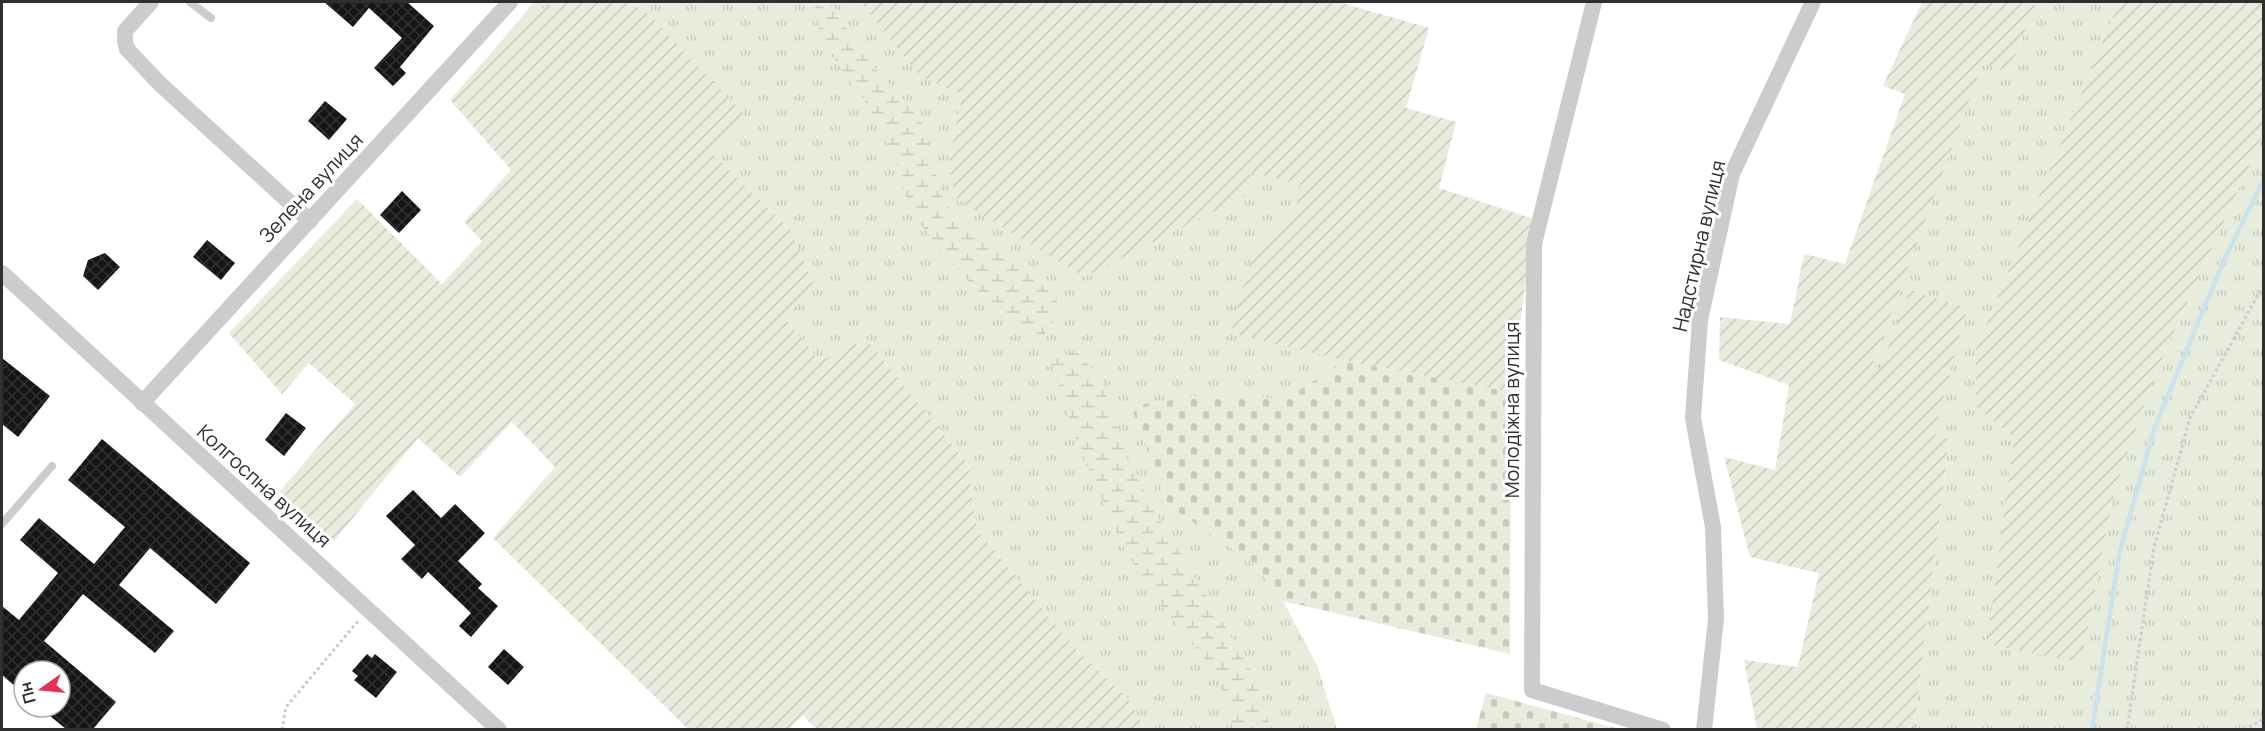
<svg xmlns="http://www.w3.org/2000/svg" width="2265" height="731" font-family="Manrope,sans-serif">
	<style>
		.grass { fill: url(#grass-tufts) }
		.wetland { fill: url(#wetland-marsh) }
		.cemetery { fill: url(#cemetery-stones) }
		.garden { fill: url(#garden-furrows) }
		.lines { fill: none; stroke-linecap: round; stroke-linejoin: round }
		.stream { stroke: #cae3ec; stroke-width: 4.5 }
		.building { fill: url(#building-cross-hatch) }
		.path { stroke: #ccc; stroke-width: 3; stroke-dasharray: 3 3; stroke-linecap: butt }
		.service { stroke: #ccc; stroke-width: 8 }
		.minor { stroke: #ccc; stroke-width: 16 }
		.labels { text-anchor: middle; stroke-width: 6; stroke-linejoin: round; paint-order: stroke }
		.street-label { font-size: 20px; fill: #2f2f2f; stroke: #fff }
	</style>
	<defs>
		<pattern id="grass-tufts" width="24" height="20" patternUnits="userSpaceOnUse" patternTransform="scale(1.5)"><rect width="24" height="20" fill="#e7ecdd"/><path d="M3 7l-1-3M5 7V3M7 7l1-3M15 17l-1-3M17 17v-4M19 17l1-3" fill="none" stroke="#c6cbbe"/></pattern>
		<pattern id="wetland-marsh" width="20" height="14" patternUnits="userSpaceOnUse" patternTransform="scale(1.5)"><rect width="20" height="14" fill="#e7ecdd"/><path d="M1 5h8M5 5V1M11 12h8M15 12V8" fill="none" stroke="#c6cbbe"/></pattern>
		<pattern id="cemetery-stones" width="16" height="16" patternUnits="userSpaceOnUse" patternTransform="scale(1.5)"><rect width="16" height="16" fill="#e7ecdd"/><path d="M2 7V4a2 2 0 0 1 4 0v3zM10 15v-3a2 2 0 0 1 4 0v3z" fill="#c6cbbe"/></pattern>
		<pattern id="garden-furrows" width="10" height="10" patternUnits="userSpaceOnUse" patternTransform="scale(1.5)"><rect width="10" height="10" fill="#e7ecdd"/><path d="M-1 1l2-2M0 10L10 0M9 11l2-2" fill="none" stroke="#c6cbbe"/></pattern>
		<pattern id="building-cross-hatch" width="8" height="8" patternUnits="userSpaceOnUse" patternTransform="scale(1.5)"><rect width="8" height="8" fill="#161616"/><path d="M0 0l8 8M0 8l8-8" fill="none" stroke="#303030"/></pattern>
	</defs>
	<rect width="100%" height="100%" fill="#fff"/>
	<!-- grass -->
	<g class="grass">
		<path d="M533,2H556L517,23Z"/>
		<path d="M629,2H860L920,75L962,95L948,166L1251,172L1301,184L1297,209L1251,258L1232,332L1347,361L1284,399L1212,394L1131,406L1168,505L1252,562L1283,601L1317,665L1337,729H1145L1128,699L1072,645L977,530L968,464L866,339L820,361L785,319L790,230L712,153L647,13Z"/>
		<path d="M2036,2H2119L1976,349V406L2014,437L1988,643L2081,662L2115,489L2156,372L2263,135V729H1914L1949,441L1933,434L1967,308L1880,369L1872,366L1983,62L2009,72Z"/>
	</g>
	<!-- wetland -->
	<g class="wetland">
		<path d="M815,6L834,7L860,51L921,119L944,203L1057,298L1056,319L1042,337L1008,322L948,260L909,209L894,153L866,103L821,41Z"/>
		<path d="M1077,351L1101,380L1130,464L1155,512L1246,660L1265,707L1270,729H1233L1218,676L1152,594L1120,541L1075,437L1051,359Z"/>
	</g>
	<!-- cemetery -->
	<g class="cemetery">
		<path d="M1347,361L1511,392L1510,654L1283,601L1252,562L1168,505L1131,406L1212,394L1284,399Z"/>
		<path d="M1486,693L1619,729H1476Z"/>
	</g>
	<!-- garden -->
	<g class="garden">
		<path d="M556,2H629L647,13L744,114L712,153L790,230L814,285L785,319L820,361L866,339L968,464L977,530L1072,645L1128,699L1145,729L817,730L803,715L789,729H688L493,538L555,467L512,422L460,477L418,438L334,541L279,492L355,404L309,363L282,394L229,333L357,199L442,284L482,241L464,222L511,170L450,100L517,23Z"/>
		<path d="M860,2H1339L1429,28L1406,108L1456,122L1439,188L1534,219L1511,392L1347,361L1231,333L1251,258L1296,209L1300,184L1251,172L1244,196L1084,277L957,199L948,166L962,95L920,76Z"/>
		<path d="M1922,2H2036L2009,72L1983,63L1872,366L1880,369L1910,290L1967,308L1934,433L1949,440L1914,729H1757L1744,660L1798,667L1819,573L1750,557L1724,457L1775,470L1789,385L1719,360L1720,317L1790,324L1804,254L1845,264L1905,94L1883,86Z"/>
		<path d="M2119,2H2263V135L2156,372L2115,489L2081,663L1987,644L2014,437L1976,407V349Z"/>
	</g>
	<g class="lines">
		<!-- stream -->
		<path class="stream" d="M2092,730L2119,555L2154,429L2224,260L2264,179"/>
	</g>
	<!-- building -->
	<g class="building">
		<path d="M324,2H407L434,26L400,67L406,73L393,86L374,68L402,38L369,8L353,27Z"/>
		<path d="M325,101L347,119L329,140L308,121Z"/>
		<path d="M402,191L421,210L399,233L380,215Z"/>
		<path d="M207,240L235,263L221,280L193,257Z"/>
		<path d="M105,253L120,267L98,290L83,276L88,260Z"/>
		<path d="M2,358L50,396L18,437L2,424Z"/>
		<path d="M286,413L306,428L284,456L265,440Z"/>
		<path d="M102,439L250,563L216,604L150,548L119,585L174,631L155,653L83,594L44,641L116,702L93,729H66L39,707H60V671H24V694L2,675V606L19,620L58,573L20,540L39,518L94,564L125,527L68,480Z"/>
		<path d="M413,490L441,518L455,504L485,533L458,561L482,584L478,588L498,606L471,637L459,626L471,613L428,572L422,579L401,559L415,545L386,516Z"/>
		<path d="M504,649L524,667L508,685L488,667Z"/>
		<path d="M367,654L372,658L375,654L397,672L376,698L354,680L358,676L352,671Z"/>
	</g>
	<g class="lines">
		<!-- path -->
		<g class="path">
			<path d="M282,730L286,707L359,620"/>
			<path d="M2127,730L2154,547L2190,418L2264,284"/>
			<path d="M2244,730L2264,719"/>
		</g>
		<!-- service -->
		<g class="service">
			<path d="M190,2L211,18"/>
			<path d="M2,524L52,466"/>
		</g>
		<!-- minor -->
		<g class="minor">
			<path d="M151,2L125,31V41L127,49L159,83L310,221"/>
			<path d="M1594,2L1534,244L1532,690L1663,730"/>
			<path d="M2,273L499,730"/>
			<path d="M142,403L510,2"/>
			<path d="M1704,730L1716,619L1713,527L1693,418L1700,320L1732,174L1813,2"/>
		</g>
	</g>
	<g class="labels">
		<!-- street labels -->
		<g class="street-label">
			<text transform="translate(311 188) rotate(-47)" y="7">Зелена вулиця</text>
			<text transform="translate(1699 246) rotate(-77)" y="7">Надстирна вулиця</text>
			<text transform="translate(1512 410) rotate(-90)" y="7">Молодіжна вулиця</text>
			<text transform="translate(264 486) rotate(42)" y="7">Колгоспна вулиця</text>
		</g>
	</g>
	<!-- border -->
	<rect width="2265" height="731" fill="none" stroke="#2f2f2f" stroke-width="6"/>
	<!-- north arrow -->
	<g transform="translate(42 689) rotate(255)"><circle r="28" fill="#ffffff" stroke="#acacac" stroke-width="1.5"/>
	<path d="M0-4.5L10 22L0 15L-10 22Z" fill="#e53358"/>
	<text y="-9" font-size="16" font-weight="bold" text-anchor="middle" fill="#2f2f2f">Пн</text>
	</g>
</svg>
